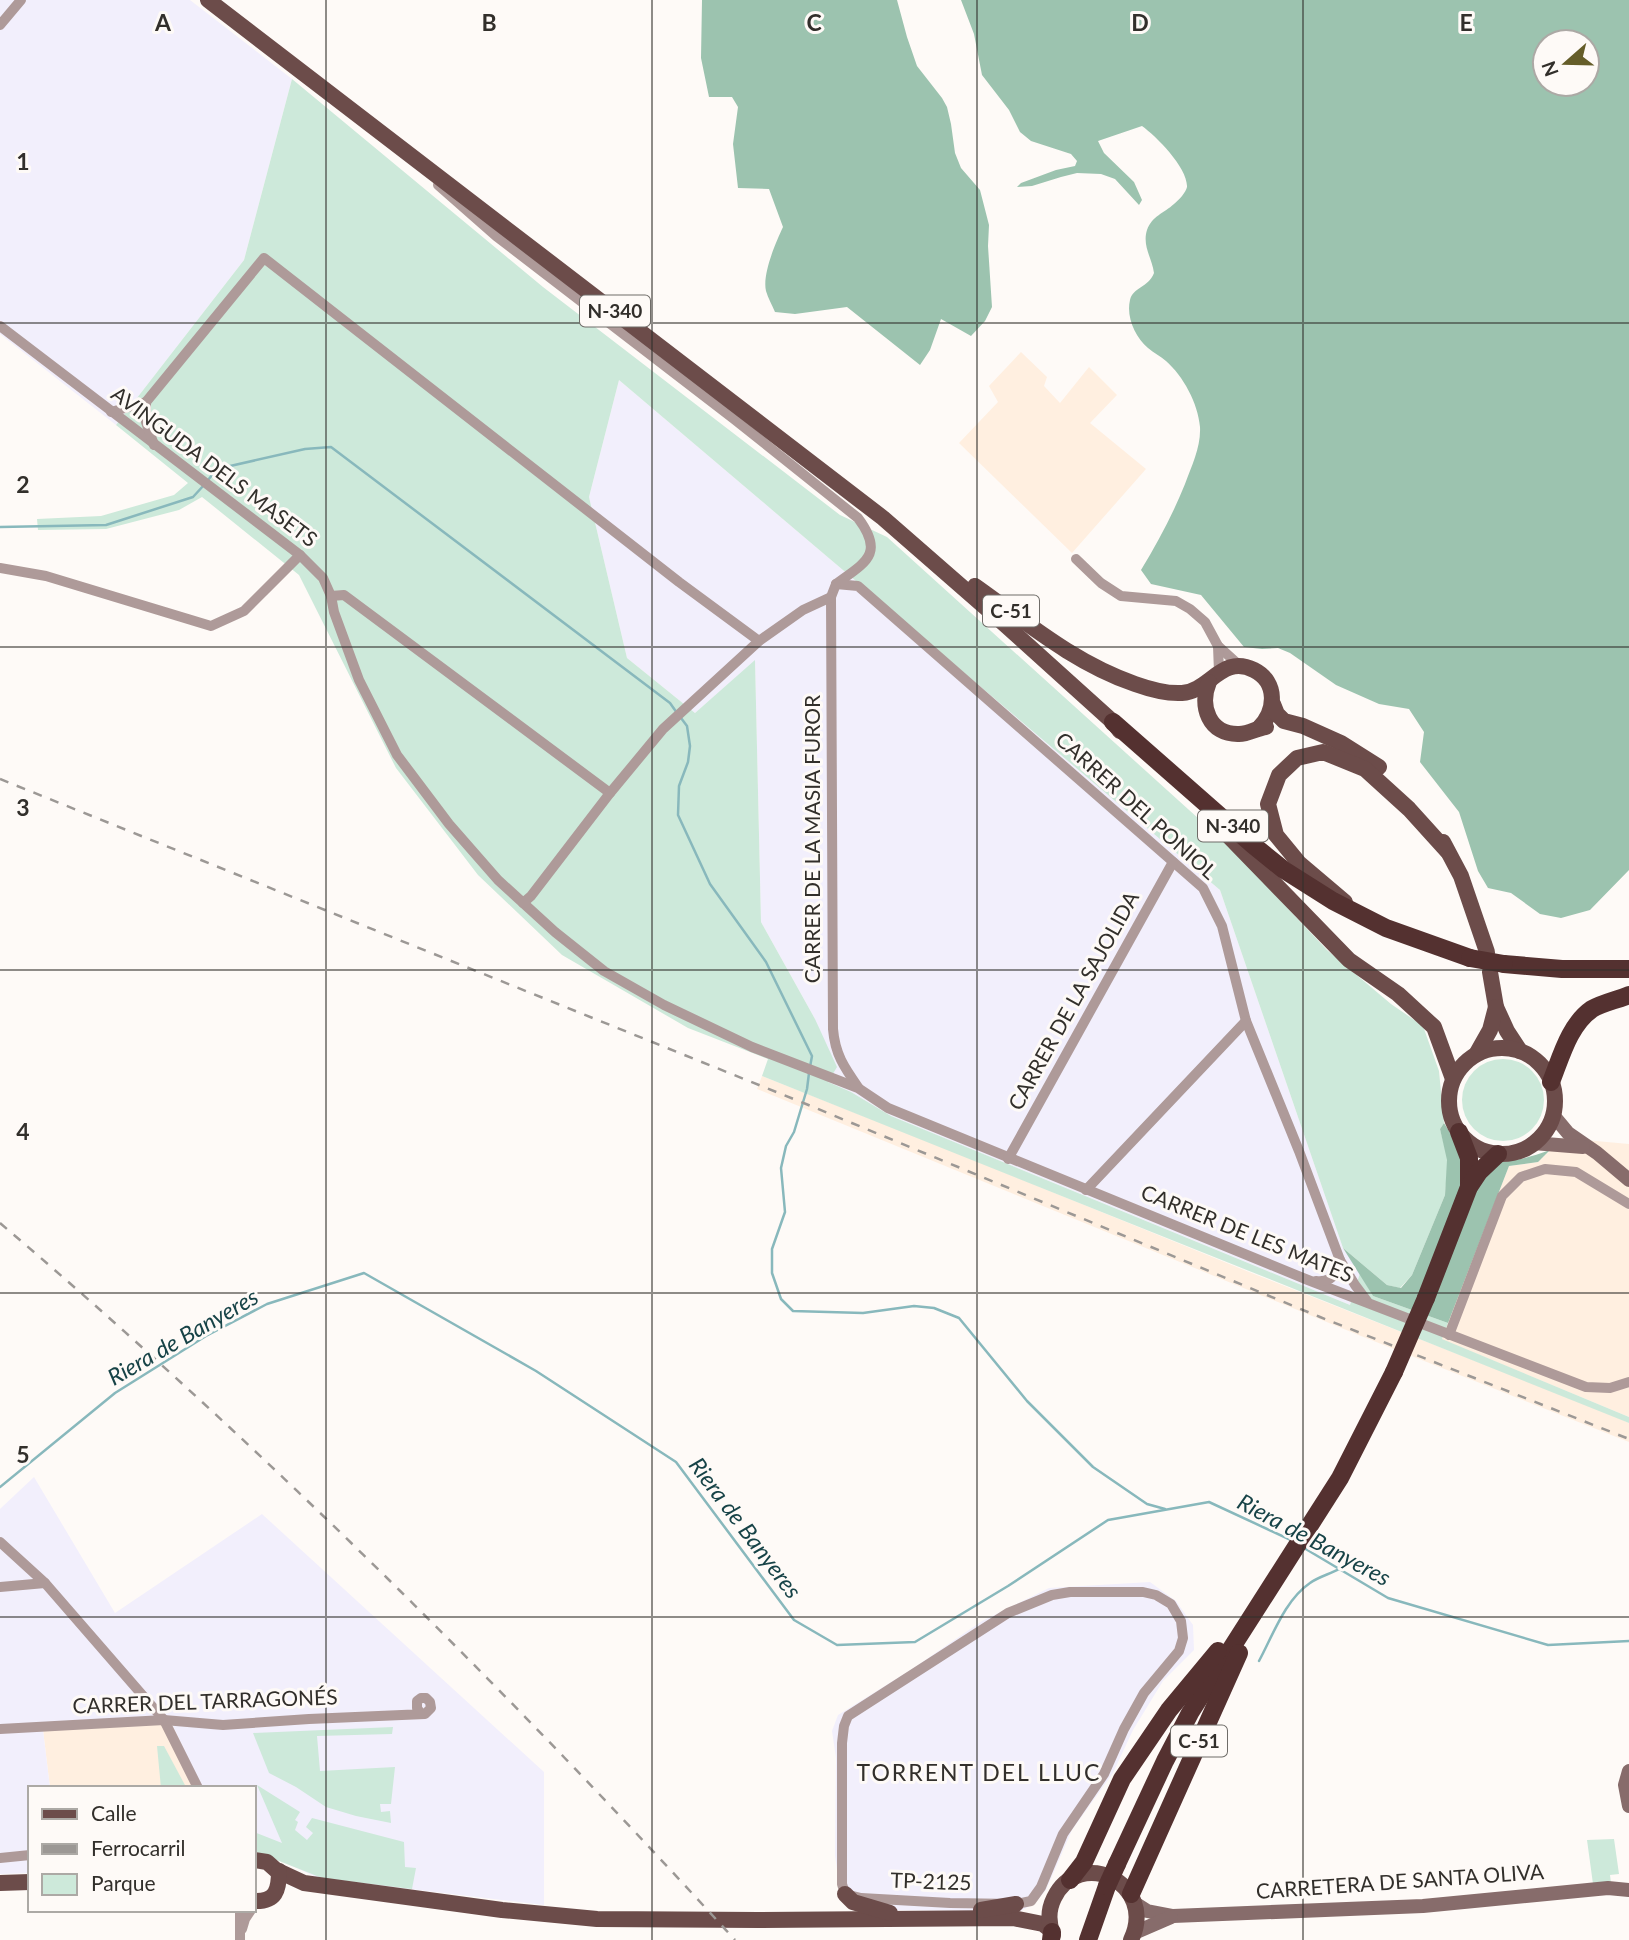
<svg xmlns="http://www.w3.org/2000/svg" width="1629" height="1940" font-family="Lato,sans-serif">
	<style>
		.built { fill: #ffefe0 }
		.industrial { fill: #f2effc }
		.green { fill: #cde9da }
		.forest { fill: #9cc3af; fill-rule: evenodd }
		.lines { fill: none; stroke-linecap: round; stroke-linejoin: round }
		.stream { stroke: #88b8bc; stroke-width: 2.5 }
		.street { stroke: #ae9a99; stroke-width: 10 }
		.secondary { stroke: #876c6b; stroke-width: 14 }
		.primary { stroke: #6c4c4a; stroke-width: 16 }
		.highway { stroke: #543130; stroke-width: 18 }
		.rail { stroke: #9c9895; stroke-width: 2.5; stroke-dasharray: 9 9; stroke-linecap: butt }
		.highway-bridge { stroke: #543130; stroke-width: 18 }
		.grid { fill: none; stroke: #322f2b; stroke-width: 2; stroke-opacity: 0.55 }
		.labels { text-anchor: middle; stroke-width: 6; stroke-linejoin: round; paint-order: stroke }
		.shield { fill: #fefaf7; stroke: #6f6c68; stroke-width: 2 }
		.shield-label { font-size: 19px; font-weight: bold; fill: #322f2b }
		.street-label { font-size: 21px; fill: #322f2b; stroke: #fefaf7 }
		.water-label { font-size: 23px; font-style: italic; fill: #174347; stroke: #fefaf7 }
		.neighbourhood-label { font-size: 23px; letter-spacing: 2px; fill: #322f2b; stroke: #fefaf7 }
		.grid-label { font-size: 23px; text-anchor: middle; font-weight: bold; fill: #322f2b; stroke: #fefaf7; stroke-width: 6; stroke-linejoin: round; paint-order: stroke }
	</style>
	<rect width="100%" height="100%" fill="#fefaf7"/>
	<!-- built -->
	<g class="built">
		<path d="M1021,352L1047,377L1044,386L1060,403L1089,367L1117,395L1090,423L1146,469L1072,553L959,443L998,402L989,386Z"/>
		<path d="M762,1076L959,1154L1249,1272L1602,1411L1629,1423V1442L1356,1334L757,1089Z"/>
		<path d="M1563,1138L1629,1144V1417L1441,1339L1509,1166L1538,1162Z"/>
		<path d="M170,1720L202,1788H50L43,1730Z"/>
	</g>
	<!-- industrial -->
	<g class="industrial">
		<path d="M0,0H190L292,79L244,260L116,425L0,334Z"/>
		<path d="M619,380L1220,890L1343,1248L1360,1273L1350,1305L891,1116L851,1092L827,1082L815,1019L761,922L755,661L695,713L627,658L589,497Z"/>
		<path d="M34,1477L115,1613L262,1514L544,1772V1905L318,1878L254,1848V1788H202L170,1720L43,1730L50,1788H30V1873L0,1874V1509Z"/>
		<path d="M1150,1582L1176,1601L1193,1625L1194,1650L1163,1681L1133,1730L1113,1773L1072,1830L1046,1890L1036,1902L1021,1911L861,1910L840,1891L835,1855L836,1758L832,1731L838,1715L912,1669L982,1621L1049,1588Z"/>
	</g>
	<!-- green -->
	<g class="green">
		<path d="M292,79L543,287L840,515L887,537L1230,847L1327,950L1391,1004L1423,1026L1439,1071L1444,1123L1440,1129L1448,1160L1445,1195L1412,1275L1400,1288L1387,1285L1343,1248L1220,890L619,380L589,497L627,658L695,713L755,660L761,922L815,1019L837,1067L828,1082L851,1092L891,1116L1350,1305L1360,1273L1373,1296L1448,1323L1442,1339L1629,1417V1423L762,1076L768,1059L688,1028L562,955L478,875L396,768L299,575L202,497L179,510L106,529L38,530L37,519L101,516L174,495L188,483L116,425L244,260Z"/>
		<circle cx="1503" cy="1100" r="41"/>
		<path d="M393,1727L392,1734L317,1736L320,1771L395,1767L391,1804H380L381,1812L390,1811L391,1823L356,1816L326,1807L296,1787L269,1773L253,1733Z"/>
		<path d="M157,1746H164L186,1787L161,1788Z"/>
		<path d="M257,1785L300,1812L295,1820L298,1822L295,1830L307,1840L313,1833L306,1827L312,1818L404,1842L405,1867L416,1868L412,1889L322,1878L254,1851V1832L282,1843Z"/>
		<path d="M1614,1839L1619,1874L1610,1875L1611,1883L1593,1884L1587,1840Z"/>
	</g>
	<!-- forest -->
	<g class="forest">
		<path d="M702,0H897L907,37L917,66L942,98L947,107L951,124L955,153L961,168L980,190L989,225L988,246L992,307L985,321L971,336L941,319L930,350L920,365L847,307L795,314L775,312C772,305 768,298 766,291C762,274 776,242 783,227L769,189L738,188L733,144L738,107L732,97H709L701,58Z"/>
		<path d="M961,0H1629V870L1590,910L1561,918L1540,914L1511,893L1488,888L1478,871L1459,812L1420,762L1424,732L1409,709L1379,704L1336,685L1290,653L1278,648L1262,649L1244,647L1201,595L1151,584L1141,570C1158,542 1173,514 1185,484C1192,465 1201,447 1200,427C1198,403 1183,376 1166,361C1160,356 1154,353 1148,348C1135,337 1126,317 1130,300C1133,287 1148,288 1154,273C1152,258 1142,246 1147,230C1152,216 1164,213 1174,204C1179,200 1186,192 1187,187C1188,168 1156,136 1142,126L1098,141L1104,153L1134,182L1142,200L1139,205L1115,179L1101,174L1077,173L1061,177L1032,186L1017,187L1021,183L1056,170L1075,166L1077,161L1071,154L1031,141L1020,132L1009,110L982,75L974,34ZM1587,42V84H1545V42Z"/>
		<path d="M1444,1123L1454,1139L1478,1162C1507,1163 1523,1160 1550,1150L1538,1162L1509,1166L1448,1323L1373,1296L1343,1248L1387,1285L1401,1288L1412,1275L1445,1195L1447,1160L1440,1129Z"/>
	</g>
	<g class="lines">
		<!-- stream -->
		<g class="stream">
			<path d="M208,480L217,469L305,449L331,447L670,703L677,713"/>
			<path d="M0,527L106,525L193,497L204,485"/>
			<path d="M681,718L687,726L690,746L688,762L679,786L678,815L710,884L766,962L812,1056L810,1067"/>
			<path d="M809,1073L807,1089L794,1132L786,1146L781,1168L785,1212L772,1249V1273L781,1299L793,1311L863,1313L914,1306L934,1308L959,1318L1027,1401L1093,1467L1147,1504L1165,1509"/>
			<path d="M0,1487L115,1393L206,1336L267,1304L364,1273L536,1371L676,1462L794,1620L837,1645L915,1642L1008,1586L1108,1520L1209,1502L1293,1541"/>
			<path d="M1304,1548L1388,1598L1548,1645L1629,1641"/>
			<path d="M1259,1661C1273,1635 1285,1600 1310,1583C1318,1577 1330,1574 1339,1569"/>
		</g>
		<!-- street -->
		<g class="street">
			<path d="M0,25L21,0"/>
			<path d="M438,185L496,236L734,419L858,518C885,554 866,562 836,584"/>
			<path d="M0,326L300,555L323,578L331,596L334,612L359,680L397,755L449,824L498,880L555,932L604,971L664,1005L752,1047L858,1088L888,1108L1308,1280L1586,1387L1610,1388L1629,1382"/>
			<path d="M146,402V422L154,445"/>
			<path d="M111,412L146,402L264,258L679,582L759,641"/>
			<path d="M1076,559L1101,583L1121,596L1176,601L1190,609L1205,622L1218,646L1240,666"/>
			<path d="M0,568L46,576L211,626L244,611L300,555"/>
			<path d="M836,584L858,586L1203,888L1222,926L1246,1021L1299,1151L1340,1260L1355,1285L1367,1301"/>
			<path d="M836,584L831,597L833,1029C835,1054 844,1067 858,1087"/>
			<path d="M331,596L344,595L610,793"/>
			<path d="M1218,646L1219,672"/>
			<path d="M523,903L531,896L610,793L663,729L759,641L803,610L831,597"/>
			<path d="M1008,1159L1173,862"/>
			<path d="M1086,1190L1246,1021"/>
			<path d="M1316,1281C1331,1283 1338,1274 1340,1260"/>
			<path d="M1449,1335L1502,1196L1521,1177L1545,1169L1576,1172L1629,1204"/>
			<path d="M0,1542L45,1583L164,1720L198,1788"/>
			<path d="M0,1587L45,1583"/>
			<path d="M1070,1592H1143L1156,1595L1171,1604L1181,1621L1183,1638L1179,1651L1144,1693L1124,1729L1104,1774L1063,1834L1041,1887L1031,1901L1016,1904L950,1903L861,1898L845,1894L842,1884V1743L844,1726L848,1716L1008,1613L1052,1595Z"/>
			<path d="M0,1729L164,1720L223,1725L309,1719L425,1714L431,1708L430,1702L426,1698H421L417,1701V1708L421,1714"/>
			<path d="M0,1858L30,1855"/>
			<path d="M240,1910V1940"/>
			<path d="M242,1929L245,1919L251,1910"/>
		</g>
		<!-- secondary -->
		<g class="secondary">
			<path d="M1553,1115L1568,1133L1597,1153L1629,1180"/>
			<path d="M1533,1143L1583,1147"/>
			<path d="M1629,1771L1625,1785L1629,1806"/>
			<path d="M1136,1904L1147,1911L1173,1916L1423,1906L1608,1888L1629,1890"/>
			<path d="M1134,1933L1171,1917"/>
		</g>
		<!-- primary -->
		<g class="primary">
			<path d="M208,0L883,518L1001,621L1113,722L1120,731"/>
			<path d="M975,586C1026,622 1074,663 1135,684C1149,689 1166,694 1182,693C1210,691 1222,654 1254,670C1278,682 1276,711 1259,728"/>
			<path d="M1209,682C1199,706 1209,735 1239,734C1249,734 1257,728 1266,727"/>
			<path d="M1273,704L1277,714L1284,721L1303,726L1341,743L1379,767"/>
			<path d="M1209,816L1349,960L1398,994L1434,1027L1453,1079"/>
			<path d="M1443,842L1461,876L1487,952"/>
			<path d="M1345,902L1299,863L1276,835L1268,804L1279,775L1297,758L1323,752L1365,769L1409,809L1447,851"/>
			<path d="M1490,972L1496,1007L1507,1031L1520,1051"/>
			<circle cx="1502" cy="1101" r="53"/>
			<path d="M1477,1053L1490,1030L1496,1007"/>
			<path d="M254,1860L267,1862L276,1870L304,1883L502,1910L597,1919L758,1920L1013,1918L1043,1924L1051,1930"/>
			<path d="M0,1883L30,1882"/>
			<path d="M845,1894L853,1902L890,1913"/>
			<path d="M254,1901C276,1902 279,1890 279,1871"/>
			<path d="M981,1910L1016,1904"/>
			<path d="M1053,1935C1048,1922 1048,1910 1054,1898C1079,1846 1158,1883 1131,1940"/>
		</g>
		<!-- highway -->
		<g class="highway">
			<path d="M1113,722L1253,845L1284,870L1333,901L1386,928L1470,958"/>
			<path d="M1504,964L1562,969H1629"/>
			<path d="M1551,1082C1561,1057 1569,1025 1592,1009C1602,1003 1617,1000 1629,995"/>
			<path d="M1459,1132L1469,1158V1187"/>
			<path d="M1426,1298L1469,1187L1479,1172L1498,1154"/>
			<path d="M1117,1864L1165,1761L1190,1713L1340,1478L1394,1372"/>
			<path d="M1070,1880L1084,1862L1122,1779L1169,1710L1218,1651"/>
			<path d="M1131,1894L1239,1653"/>
			<path d="M1051,1940L1052,1932"/>
			<path d="M1088,1940L1107,1886"/>
		</g>
		<!-- rail -->
		<g class="rail">
			<path d="M0,779L806,1104L1320,1317L1629,1439"/>
			<path d="M0,1223C261,1445 504,1687 735,1940"/>
		</g>
		<!-- highway-bridge -->
		<g class="highway-bridge">
			<path d="M1470,958L1504,964"/>
			<path d="M1394,1372L1426,1298"/>
			<path d="M1107,1886L1117,1864"/>
		</g>
	</g>
	<!-- grid -->
	<path class="grid" d="M326,0V1940M652,0V1940M977,0V1940M1303,0V1940M0,323H1629M0,647H1629M0,970H1629M0,1293H1629M0,1617H1629"/>
	<g class="labels">
		<!-- shield labels -->
		<g class="shield">
			<rect x="580" y="295.5" width="70" height="31" rx="5"/>
			<rect x="983" y="595.5" width="56" height="31" rx="5"/>
			<rect x="1198" y="810.5" width="70" height="31" rx="5"/>
			<rect x="1171" y="1725.5" width="56" height="31" rx="5"/>
		</g>
		<g class="shield-label">
			<text x="615" y="318">N-340</text>
			<text x="1011" y="618">C-51</text>
			<text x="1233" y="833">N-340</text>
			<text x="1199" y="1748">C-51</text>
		</g>
		<!-- street labels -->
		<g class="street-label">
			<text transform="translate(214 467) rotate(37)" y="7">AVINGUDA DELS MASETS</text>
			<text transform="translate(1136 806) rotate(42)" y="7">CARRER DEL PONIOL</text>
			<text transform="translate(813 839) rotate(-90)" y="7">CARRER DE LA MASIA FUROR</text>
			<text transform="translate(1074 1001) rotate(-61)" y="7">CARRER DE LA SAJOLIDA</text>
			<text transform="translate(1247 1234) rotate(22)" y="7">CARRER DE LES MATES</text>
			<text transform="translate(205 1702) rotate(-2)" y="7">CARRER DEL TARRAGONÉS</text>
			<text transform="translate(931 1882) rotate(2)" y="7">TP-2125</text>
			<text transform="translate(1400 1882) rotate(-4)" y="7">CARRETERA DE SANTA OLIVA</text>
		</g>
		<!-- water labels -->
		<g class="water-label">
			<text transform="translate(183 1337) rotate(-30)" y="8">Riera de Banyeres</text>
			<text transform="translate(745 1528) rotate(53)" y="8">Riera de Banyeres</text>
			<text transform="translate(1314 1540) rotate(28)" y="8">Riera de Banyeres</text>
		</g>
		<!-- neighbourhood labels -->
		<g class="neighbourhood-label">
			<text x="979" y="1781">TORRENT DEL LLUC</text>
		</g>
	</g>
	<g class="grid-label">
		<text x="163" y="31">A</text>
		<text x="489" y="31">B</text>
		<text x="814" y="31">C</text>
		<text x="1140" y="31">D</text>
		<text x="1466" y="31">E</text>
		<text x="23" y="170">1</text>
		<text x="23" y="493">2</text>
		<text x="23" y="816">3</text>
		<text x="23" y="1140">4</text>
		<text x="23" y="1463">5</text>
	</g>
	<!-- legend -->
	<rect x="28" y="1786" width="228" height="126" fill="#fefaf7" stroke="#aca9a5" stroke-width="2"/>
	<rect x="42" y="1809" width="35" height="10" fill="#6c4c4a" stroke="#aca9a5" stroke-width="2"/>
	<text x="91" y="1821" font-size="21" fill="#322f2b">Calle</text>
	<rect x="42" y="1844" width="35" height="10" fill="#9c9895" stroke="#aca9a5" stroke-width="2"/>
	<text x="91" y="1856" font-size="21" fill="#322f2b">Ferrocarril</text>
	<rect x="42" y="1874" width="35" height="21" fill="#cde9da" stroke="#aca9a5" stroke-width="2"/>
	<text x="91" y="1891" font-size="21" fill="#322f2b">Parque</text>
	<!-- north arrow -->
	<g transform="translate(1566 63) rotate(250)"><circle r="33" fill="#fefaf7" stroke="#aca9a5" stroke-width="2"/>
	<path d="M0-5L12 26L0 18L-12 26Z" fill="#655d29"/>
	<text y="-10" font-size="19" font-weight="bold" text-anchor="middle" fill="#322f2b">N</text>
	</g>
</svg>
